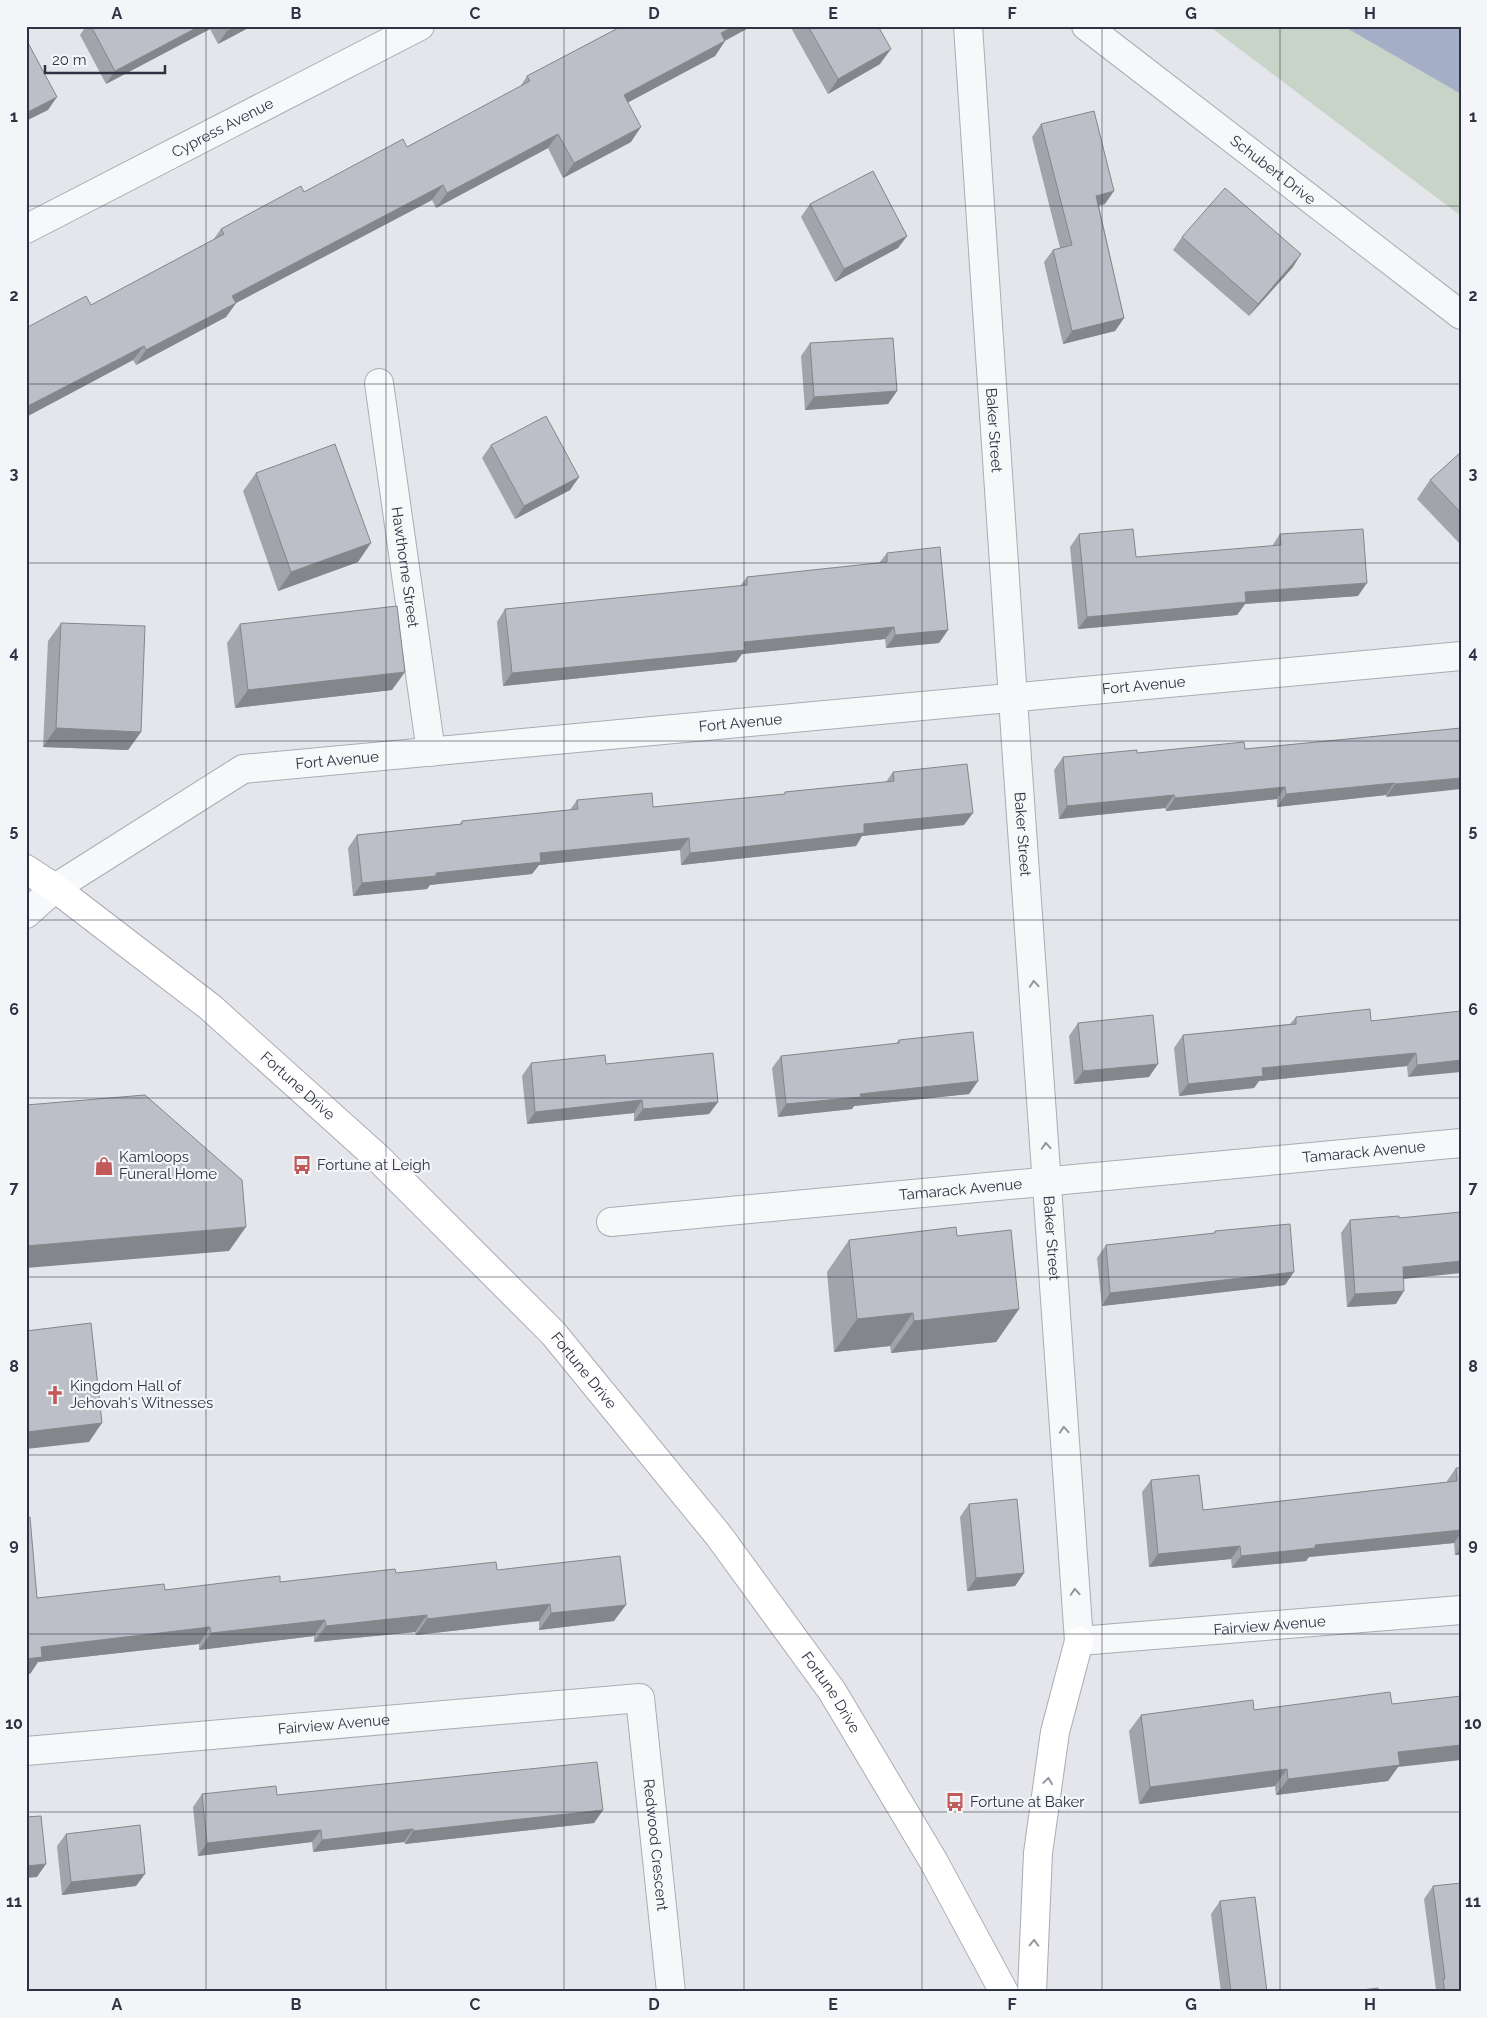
<svg xmlns="http://www.w3.org/2000/svg" width="1487" height="2018" font-family="Raleway,sans-serif">
	<style>
		.green { fill: #c8d4c7 }
		.water { fill: #a4afc7 }
		.lines { fill: none; stroke-linecap: round; stroke-linejoin: round }
		.minor-casing { stroke: #aaacb5; stroke-width: 30 }
		.secondary-casing { stroke: #aaacb5; stroke-width: 30 }
		.minor { stroke: #f7f8fa; stroke-width: 28 }
		.secondary { stroke: #fff; stroke-width: 28 }
		.wall { fill: #a2a4ab }
		.shaded-wall { fill: #84868b }
		.building { fill: #bcbfc7; stroke: #84868b }
		.oneway { stroke: #92959e }
		.oneway2 { stroke: #9698a0 }
		.grid { fill: none; stroke: #2e3242; stroke-width: 1; stroke-opacity: 0.55 }
		.labels { text-anchor: middle; stroke-width: 4.5; stroke-linejoin: round; paint-order: stroke }
		.street-label { font-size: 15px; fill: #2e3242; stroke: #f4f5f8 }
		.poi-label { font-size: 15px; fill: #2e3242; stroke: #f4f5f8; text-anchor: start }
		.neatline { fill: none; stroke: #2e3242; stroke-width: 2 }
		.grid-label { font-size: 16px; text-anchor: middle; font-weight: bold; fill: #2e3242 }
	</style>
	<rect width="100%" height="100%" fill="#e5e6eb"/>
	<!-- green -->
	<path class="green" d="M1209,26H1343L1461,94V216Z"/>
	<!-- water -->
	<path class="water" d="M1343,26H1461V94Z"/>
	<g class="lines">
		<!-- minor casing -->
		<g class="minor-casing">
			<g id="minor">
				<path id="s1" d="M968,26C1000,565 1044,1102 1079,1641L1461,1610"/>
				<path id="s2" d="M1086,26L1461,315"/>
				<path id="s3" d="M26,229L420,26"/>
				<path id="s4" d="M379,383L431,752"/>
				<path id="s5" d="M26,914L55,888L243,769L1461,656"/>
				<path id="s6" d="M611,1222L1461,1143"/>
				<path id="s7" d="M26,1751L640,1698L671,1992"/>
			</g>
		</g>
		<!-- secondary casing -->
		<g class="secondary-casing">
			<g id="secondary">
				<path id="s8" d="M26,869L55,888L210,1007L378,1158L553,1333L719,1536L832,1691L934,1862L1004,1992"/>
				<path d="M1032,1992L1038,1853L1055,1732L1079,1641"/>
			</g>
		</g>
		<!-- minor -->
		<use href="#minor" class="minor"/>
		<!-- secondary -->
		<use href="#secondary" class="secondary"/>
	</g>
	<!-- wall -->
	<g class="wall">
		<path d="M86,26H252L218,44L210,29L106,84L80,35Z"/>
		<path d="M622,26H752L725,41L715,56L628,102L631,142L563,178L548,148L436,208L432,200L236,303L226,317L136,365L133,360L26,417V328L91,305L213,240L221,229L407,147L520,87L527,76Z"/>
		<path d="M790,26H878L880,64L828,94Z"/>
		<path d="M1041,124L1105,204L1099,206L1124,318L1115,331L1063,344L1044,262L1053,250L1060,248L1032,137Z"/>
		<path d="M810,204L907,236L898,248L835,282L801,217Z"/>
		<path d="M1182,237L1293,267L1249,316L1173,250Z"/>
		<path d="M810,343L897,391L888,404L805,410L801,356Z"/>
		<path d="M491,445L579,477L570,490L515,519L482,458Z"/>
		<path d="M1461,452V545L1417,499L1430,480Z"/>
		<path d="M256,473L358,562L278,591L243,491Z"/>
		<path d="M1079,534L1136,557L1272,546L1280,534L1358,596L1245,604L1237,615L1078,629L1070,547Z"/>
		<path d="M887,553L948,630L939,643L886,648L885,639L742,654L736,662L503,686L497,622L505,609L740,586L747,577L879,563Z"/>
		<path d="M61,623L141,732L128,750L43,747L48,641Z"/>
		<path d="M240,624L392,690L235,708L227,643Z"/>
		<path d="M1461,728L1386,797V795L1277,807V799L1166,811L1165,808L1059,819L1054,770L1063,757L1245,749Z"/>
		<path d="M893,772L964,825L862,836L856,846L681,865L680,850L539,865L532,874L430,885L427,889L353,896L348,848L357,835L460,824L462,821L570,810L577,800L653,807L784,795L785,792L886,782Z"/>
		<path d="M1461,1011L1408,1077L1407,1066L1259,1081L1254,1088L1179,1096L1174,1048L1183,1035L1290,1024L1296,1017L1371,1021Z"/>
		<path d="M1078,1023L1149,1077L1074,1084L1069,1036Z"/>
		<path d="M899,1040L978,1081L969,1094L854,1106L852,1109L778,1117L772,1068L781,1056L896,1044Z"/>
		<path d="M531,1063L606,1064L718,1102L709,1114L634,1121V1113L527,1124L522,1076Z"/>
		<path d="M1399,1218L1404,1279L1396,1304L1347,1307L1341,1233L1350,1220Z"/>
		<path d="M1215,1231L1285,1285L1102,1306L1097,1258L1106,1245L1213,1234Z"/>
		<path d="M957,1236L1019,1309L996,1342L891,1353L890,1346L834,1352L827,1272L849,1240Z"/>
		<path d="M1456,1468H1461V1555H1455L1454,1543L1309,1557L1306,1561L1232,1568L1231,1559L1149,1567L1142,1492L1151,1480L1203,1510L1447,1482V1481Z"/>
		<path d="M969,1504L1024,1573L1015,1586L967,1591L960,1517Z"/>
		<path d="M26,1518L37,1598L165,1590L396,1573L497,1570L614,1621L539,1630V1621L416,1635L415,1632L314,1642V1636L199,1650V1644L38,1662L30,1674H26Z"/>
		<path d="M1254,1710L1398,1767L1388,1781L1276,1795L1275,1786L1139,1804L1129,1731L1141,1715Z"/>
		<path d="M202,1794L277,1795L603,1810L594,1823L405,1844L404,1842L313,1852L312,1842L198,1856L193,1807Z"/>
		<path d="M66,1834L136,1886L62,1895L57,1846Z"/>
		<path d="M1433,1886L1461,1992H1434L1436,1990L1424,1899Z"/>
		<path d="M1220,1901L1267,1992H1221L1211,1914Z"/>
	</g>
	<!-- shaded-wall -->
	<g class="shaded-wall">
		<path d="M200,26H212L210,29L106,84L115,71Z"/>
		<path d="M237,26H252L218,44L227,31Z"/>
		<path d="M735,26H752L711,48L721,33Z"/>
		<path d="M725,41L715,56L614,110L624,95Z"/>
		<path d="M891,49L880,64L828,94L838,79Z"/>
		<path d="M57,97L48,110L26,121V113Z"/>
		<path d="M641,127L631,142L563,178L574,163Z"/>
		<path d="M558,134L548,148L436,208L447,193Z"/>
		<path d="M443,185L432,200L236,303L226,317L136,365L146,350L232,296Z"/>
		<path d="M1114,191L1105,204L1087,208L1096,196Z"/>
		<path d="M907,236L898,248L835,282L844,269Z"/>
		<path d="M1301,254L1293,267L1249,316L1258,304Z"/>
		<path d="M1124,318L1115,331L1063,344L1072,331Z"/>
		<path d="M144,346L133,360L26,417V407Z"/>
		<path d="M897,391L888,404L805,410L814,397Z"/>
		<path d="M579,477L570,490L515,519L524,506Z"/>
		<path d="M371,543L358,562L278,591L291,572Z"/>
		<path d="M1367,583L1358,596L1245,604L1237,615L1078,629L1087,617L1245,592Z"/>
		<path d="M894,627L885,639L742,654L736,662L503,686L512,673L744,642Z"/>
		<path d="M948,630L939,643L886,648L895,635Z"/>
		<path d="M405,672L392,690L235,708L248,690Z"/>
		<path d="M56,728L141,732L128,750L43,747Z"/>
		<path d="M1461,778V789L1386,797L1395,784Z"/>
		<path d="M1394,783L1386,795L1277,807L1286,794Z"/>
		<path d="M1285,787L1277,799L1166,811L1175,798Z"/>
		<path d="M1174,795L1165,808L1059,819L1067,806Z"/>
		<path d="M973,813L964,825L862,836L856,846L681,865L690,853L864,824Z"/>
		<path d="M689,838L680,850L539,865L532,874L430,885L427,889L353,896L362,883L436,873L540,853Z"/>
		<path d="M1416,1053L1407,1066L1259,1081L1254,1088L1179,1096L1188,1084L1262,1068Z"/>
		<path d="M1461,1060V1072L1408,1077L1417,1065Z"/>
		<path d="M1158,1064L1149,1077L1074,1084L1083,1071Z"/>
		<path d="M978,1081L969,1094L854,1106L852,1109L778,1117L786,1104L860,1094Z"/>
		<path d="M642,1100L634,1113L527,1124L535,1112Z"/>
		<path d="M718,1102L709,1114L634,1121L643,1109Z"/>
		<path d="M246,1227L229,1251L26,1268V1246Z"/>
		<path d="M1461,1261V1273L1394,1280L1403,1267Z"/>
		<path d="M1294,1272L1285,1285L1102,1306L1110,1293Z"/>
		<path d="M1404,1291L1396,1304L1347,1307L1355,1294Z"/>
		<path d="M1019,1309L996,1342L891,1353L914,1321Z"/>
		<path d="M913,1313L890,1346L834,1352L857,1319Z"/>
		<path d="M102,1423L89,1442L26,1449V1432Z"/>
		<path d="M1461,1530V1533L1454,1543L1309,1557L1306,1561L1232,1568L1241,1556L1315,1545Z"/>
		<path d="M1240,1546L1231,1559L1149,1567L1158,1554Z"/>
		<path d="M1461,1548V1555H1455Z"/>
		<path d="M1024,1573L1015,1586L967,1591L976,1578Z"/>
		<path d="M550,1604L539,1621L416,1635L427,1619Z"/>
		<path d="M626,1605L614,1621L539,1630L551,1613Z"/>
		<path d="M427,1615L415,1632L314,1642L326,1626Z"/>
		<path d="M325,1620L314,1636L199,1650L211,1633Z"/>
		<path d="M210,1627L199,1644L38,1662L30,1674H26V1659L41,1647Z"/>
		<path d="M1461,1745V1760L1398,1767L1388,1781L1276,1795L1288,1779L1398,1752Z"/>
		<path d="M1287,1769L1275,1786L1139,1804L1150,1787Z"/>
		<path d="M603,1810L594,1823L405,1844L413,1831Z"/>
		<path d="M413,1829L404,1842L313,1852L322,1840Z"/>
		<path d="M321,1830L312,1842L198,1856L207,1843Z"/>
		<path d="M46,1864L37,1877L26,1878V1866Z"/>
		<path d="M145,1874L136,1886L62,1895L71,1882Z"/>
	</g>
	<!-- building -->
	<g class="building">
		<path d="M91,26H200L115,71Z"/>
		<path d="M225,26H237L227,31Z"/>
		<path d="M622,26H735L721,33L725,41L624,95L641,127L574,163L558,134L447,193L443,185L232,296L236,303L146,350L144,346L26,407V328L86,296L91,305L224,234L221,229L301,186L304,192L403,139L407,147L530,81L527,76Z"/>
		<path d="M808,26H878L891,49L838,79Z"/>
		<path d="M26,41H27L57,97L26,113Z"/>
		<path d="M1094,111L1114,191L1096,196L1124,318L1072,331L1053,250L1072,245L1041,124Z"/>
		<path d="M873,171L907,236L844,269L810,204Z"/>
		<path d="M1225,188L1301,254L1258,304L1182,237Z"/>
		<path d="M893,338L897,391L814,397L810,343Z"/>
		<path d="M546,416L579,477L524,506L491,445Z"/>
		<path d="M335,444L371,543L291,572L256,473Z"/>
		<path d="M1461,452V513L1430,480Z"/>
		<path d="M1133,529L1136,557L1281,545L1280,534L1363,529L1367,583L1245,592L1246,602L1087,617L1079,534Z"/>
		<path d="M940,547L948,630L895,635L894,627L744,642L745,650L512,673L505,609L747,585V577L887,562V553Z"/>
		<path d="M397,606L405,672L248,690L240,624Z"/>
		<path d="M61,623L145,626L141,732L56,728Z"/>
		<path d="M1461,728V778L1395,784L1394,783L1286,794L1285,787L1175,798L1174,795L1067,806L1063,757L1137,750V753L1244,742L1245,749Z"/>
		<path d="M967,764L973,813L864,824V833L690,853L689,838L540,853L541,862L436,873V876L362,883L357,835L462,824V821L578,809L577,800L652,793L653,807L785,794V792L894,781L893,772Z"/>
		<path d="M1370,1009L1371,1021L1461,1011V1060L1417,1065L1416,1053L1262,1068L1263,1076L1188,1084L1183,1035L1296,1024V1017Z"/>
		<path d="M1153,1015L1158,1064L1083,1071L1078,1023Z"/>
		<path d="M973,1032L978,1081L860,1094L861,1097L786,1104L781,1056L899,1043V1040Z"/>
		<path d="M713,1053L718,1102L643,1109L642,1100L535,1112L531,1063L605,1055L606,1064Z"/>
		<path d="M145,1095L242,1180L246,1227L26,1246V1105Z"/>
		<path d="M1461,1212V1261L1403,1267L1404,1291L1355,1294L1350,1220L1399,1216V1218Z"/>
		<path d="M1290,1224L1294,1272L1110,1293L1106,1245L1215,1233V1231Z"/>
		<path d="M956,1227L957,1236L1011,1230L1019,1309L914,1321L913,1313L857,1319L849,1240Z"/>
		<path d="M91,1323L102,1423L26,1432V1331Z"/>
		<path d="M1456,1468H1461V1530L1315,1545V1548L1241,1556L1240,1546L1158,1554L1151,1480L1199,1475L1203,1510L1457,1481Z"/>
		<path d="M1017,1499L1024,1573L976,1578L969,1504Z"/>
		<path d="M30,1517L37,1598L164,1584L165,1590L280,1576V1582L395,1569L396,1573L496,1562L497,1570L620,1556L626,1605L551,1613L550,1604L427,1619V1615L326,1626L325,1620L211,1633L210,1627L41,1647L42,1657L26,1659V1518Z"/>
		<path d="M1390,1692L1392,1704L1461,1696V1745L1398,1752L1400,1765L1288,1779L1287,1769L1150,1787L1141,1715L1253,1700L1254,1710Z"/>
		<path d="M597,1762L603,1810L413,1831V1829L322,1840L321,1830L207,1843L202,1794L276,1786L277,1795Z"/>
		<path d="M41,1816L46,1864L26,1866V1817Z"/>
		<path d="M140,1825L145,1874L71,1882L66,1834Z"/>
		<path d="M1461,1883V1992H1445L1443,1979H1445L1433,1886Z"/>
		<path d="M1255,1897L1267,1992H1231L1220,1901Z"/>
		<path d="M1378,1988L1379,1992H1345Z"/>
	</g>
	<!-- one-way arrows -->
	<defs><path id="oneway-chevron" d="M-2-3.5L2.5 0L-2 3.5" fill="none" stroke-width="1.6" stroke-linecap="round" stroke-linejoin="round" transform="scale(1.25)"/></defs>
	<g class="oneway">
		<use href="#oneway-chevron" transform="translate(1034 984) rotate(-94)"/>
		<use href="#oneway-chevron" transform="translate(1046 1146) rotate(-94)"/>
		<use href="#oneway-chevron" transform="translate(1064 1430) rotate(-94)"/>
		<use href="#oneway-chevron" transform="translate(1075 1592) rotate(-94)"/>
	</g>
	<g class="oneway2">
		<use href="#oneway-chevron" transform="translate(1048 1781) rotate(-82)"/>
		<use href="#oneway-chevron" transform="translate(1034 1943) rotate(-88)"/>
	</g>
	<!-- grid -->
	<path class="grid" d="M206,26V1992M386,26V1992M564,26V1992M744,26V1992M922,26V1992M1102,26V1992M1280,26V1992M26,206H1461M26,384H1461M26,563H1461M26,741H1461M26,920H1461M26,1098H1461M26,1277H1461M26,1455H1461M26,1634H1461M26,1812H1461"/>
	<!-- icons -->
	<defs>
		<g id="bus-bare" transform="scale(1.5)"><path d="M-5-6H5V4H4V6H2V4H-2V6H-4V4H-5ZM-3.5-4V0h7V-4ZM-3.5 1.2v1.5H-2V1.2ZM2 1.2v1.5H3.5V1.2Z" fill="#c15a59" stroke="#f4f5f8" stroke-width="2.5" paint-order="stroke"/></g>
		<g id="shop-bare" transform="scale(1.5)"><path d="M-5-2.5h2.3a2.7 3.5 0 0 1 5.4 0H5L5.5 6h-11ZM-1.5-2.5h3a1.5 2.3 0 0 0-3 0Z" fill="#c15a59" stroke="#f4f5f8" stroke-width="2.5" paint-order="stroke"/></g>
		<g id="church-bare" transform="scale(1.5)"><path d="M-1.2-6h2.4v3.5h3.3v2.4h-3.3V6h-2.4V-.1h-3.3v-2.4h3.3Z" fill="#c15a59" stroke="#f4f5f8" stroke-width="2.5" paint-order="stroke"/></g>
	</defs>
	<g fill-rule="evenodd">
		<use href="#bus-bare" x="302" y="1165"/>
		<use href="#shop-bare" x="104" y="1166"/>
		<use href="#church-bare" x="55" y="1395"/>
		<use href="#bus-bare" x="955" y="1802"/>
	</g>
	<g class="labels">
		<!-- street labels -->
		<g class="street-label">
			<text dy="5" stroke="none"><textPath href="#s3" startOffset="221">Cypress Avenue</textPath></text>
			<text dy="5" stroke="none"><textPath href="#s2" startOffset="236">Schubert Drive</textPath></text>
			<text dy="5" stroke="none"><textPath href="#s1" startOffset="405">Baker Street</textPath></text>
			<text dy="5" stroke="none"><textPath href="#s4" startOffset="186">Hawthorne Street</textPath></text>
			<text dy="5" stroke="none"><textPath href="#s5" startOffset="1166">Fort Avenue</textPath></text>
			<text dy="5" stroke="none"><textPath href="#s5" startOffset="761">Fort Avenue</textPath></text>
			<text dy="5" stroke="none"><textPath href="#s5" startOffset="356">Fort Avenue</textPath></text>
			<text dy="5" stroke="none"><textPath href="#s1" startOffset="810">Baker Street</textPath></text>
			<text dy="5" stroke="none"><textPath href="#s8" startOffset="348">Fortune Drive</textPath></text>
			<text dy="5" stroke="none"><textPath href="#s6" startOffset="756">Tamarack Avenue</textPath></text>
			<text dy="5" stroke="none"><textPath href="#s6" startOffset="351">Tamarack Avenue</textPath></text>
			<text dy="5" stroke="none"><textPath href="#s1" startOffset="1215">Baker Street</textPath></text>
			<text dy="5" stroke="none"><textPath href="#s8" startOffset="752">Fortune Drive</textPath></text>
			<text dy="5" stroke="none"><textPath href="#s1" startOffset="1810">Fairview Avenue</textPath></text>
			<text dy="5" stroke="none"><textPath href="#s8" startOffset="1158">Fortune Drive</textPath></text>
			<text dy="5" stroke="none"><textPath href="#s7" startOffset="309">Fairview Avenue</textPath></text>
			<text dy="5" stroke="none"><textPath href="#s7" startOffset="764">Redwood Crescent</textPath></text>
		</g>
		<!-- poi labels -->
		<g class="poi-label">
			<text x="119" y="1162">Kamloops<tspan x="119" dy="17">Funeral Home</tspan></text>
			<text x="317" y="1170">Fortune at Leigh</text>
			<text x="70" y="1391">Kingdom Hall of<tspan x="70" dy="17">Jehovah's Witnesses</tspan></text>
			<text x="970" y="1807">Fortune at Baker</text>
		</g>
	</g>
	<!-- border -->
	<rect width="1487" height="2018" fill="none" stroke="#f4f5f8" stroke-width="55"/>
	<!-- scale -->
	<path d="M45 65v8h120v-8" fill="none" stroke="#2e3242" stroke-width="2.5"/>
	<text x="52" y="65" font-size="15" fill="#2e3242" stroke="#f4f5f8" stroke-width="4" paint-order="stroke">20 m</text>
	<rect x="28" y="28" width="1432" height="1962" class="neatline"/>
	<g class="grid-label">
		<text x="117" y="19">A</text>
		<text x="296" y="19">B</text>
		<text x="475" y="19">C</text>
		<text x="654" y="19">D</text>
		<text x="833" y="19">E</text>
		<text x="1012" y="19">F</text>
		<text x="1191" y="19">G</text>
		<text x="1370" y="19">H</text>
		<text x="14" y="122">1</text>
		<text x="1473" y="122">1</text>
		<text x="14" y="301">2</text>
		<text x="1473" y="301">2</text>
		<text x="14" y="479">3</text>
		<text x="1473" y="479">3</text>
		<text x="14" y="658">4</text>
		<text x="1473" y="658">4</text>
		<text x="14" y="836">5</text>
		<text x="1473" y="836">5</text>
		<text x="14" y="1015">6</text>
		<text x="1473" y="1015">6</text>
		<text x="14" y="1193">7</text>
		<text x="1473" y="1193">7</text>
		<text x="14" y="1372">8</text>
		<text x="1473" y="1372">8</text>
		<text x="14" y="1550">9</text>
		<text x="1473" y="1550">9</text>
		<text x="14" y="1729">10</text>
		<text x="1473" y="1729">10</text>
		<text x="14" y="1907">11</text>
		<text x="1473" y="1907">11</text>
		<text x="117" y="2010">A</text>
		<text x="296" y="2010">B</text>
		<text x="475" y="2010">C</text>
		<text x="654" y="2010">D</text>
		<text x="833" y="2010">E</text>
		<text x="1012" y="2010">F</text>
		<text x="1191" y="2010">G</text>
		<text x="1370" y="2010">H</text>
	</g>
</svg>
